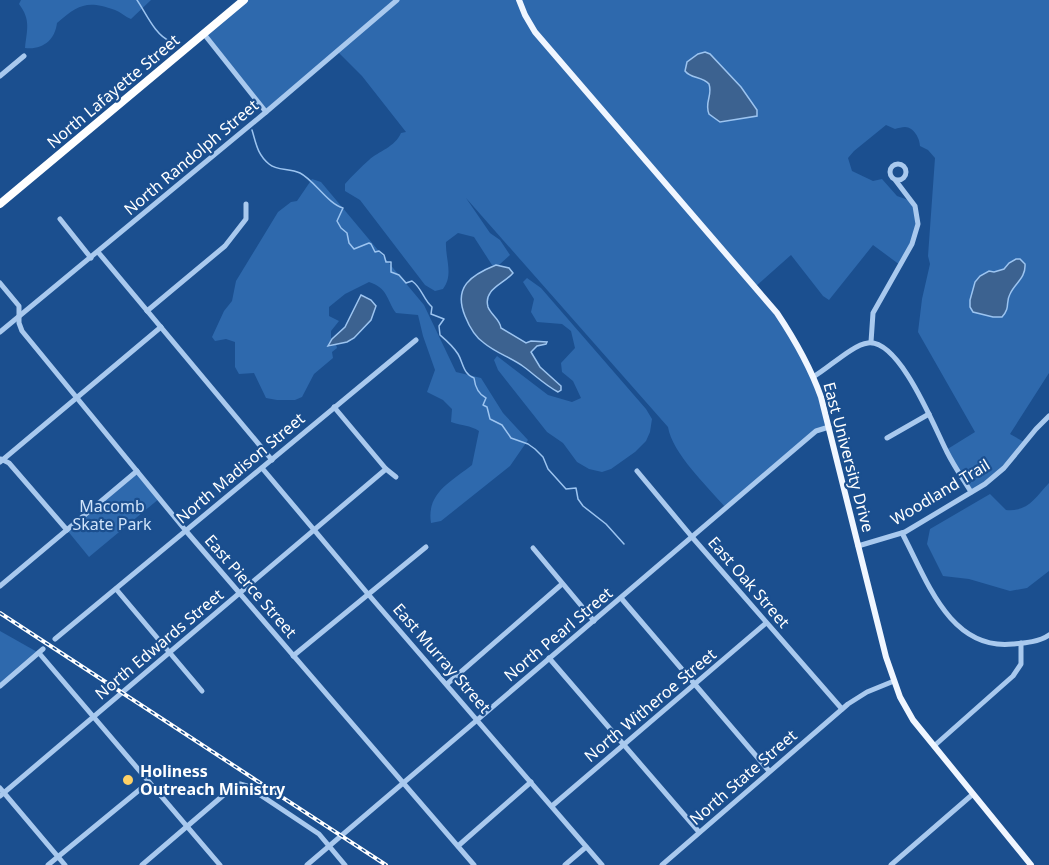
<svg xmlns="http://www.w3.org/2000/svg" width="1049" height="865" font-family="'Noto Sans',sans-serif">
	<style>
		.green { fill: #2e69ad }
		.water { fill: #3c6290; stroke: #9cc4f0; stroke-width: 1.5 }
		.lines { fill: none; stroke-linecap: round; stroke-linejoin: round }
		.stream { stroke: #9cc4f0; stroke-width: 1.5 }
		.minor { stroke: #a9c9ee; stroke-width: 5 }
		.major { stroke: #f0f6ff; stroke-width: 6 }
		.highway { stroke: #fff; stroke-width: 8 }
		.rail-casing { stroke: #fff; stroke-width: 4 }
		.rail { stroke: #1b4f8f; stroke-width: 1.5; stroke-dasharray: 4.5; stroke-linecap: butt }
		.poi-dot { fill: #ffd166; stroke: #1b4f8f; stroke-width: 2 }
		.labels { text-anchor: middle; stroke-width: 4.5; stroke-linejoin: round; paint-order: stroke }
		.street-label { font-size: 16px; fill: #fff; stroke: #1b4f8f }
		.park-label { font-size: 16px; fill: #cfe3fa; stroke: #1b4f8f }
		.poi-label { font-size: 16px; font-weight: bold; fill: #fff; stroke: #1b4f8f; text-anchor: start }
	</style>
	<rect width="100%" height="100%" fill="#1b4f8f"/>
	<!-- green -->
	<g class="green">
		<path d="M21,0H151L131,19C125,17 121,12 115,10C87,0 79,4 57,23C55,40 43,50 25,48C27,29 31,20 19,4Z"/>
		<path d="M244,0H1049V373L1010,434L1024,442L1009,462L971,492L946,450L975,432L918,332L922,299L930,264L928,256L935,158L928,150L920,146C920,139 914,127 905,127C902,127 898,128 895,129L886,125L854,151L848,158L852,171L873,181L882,179L897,196L911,201L918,224L914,240L900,265L873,245L829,300L823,296L791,255L755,287L805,357L829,427L820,429L725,507C708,487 672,453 668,427L466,198L490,233L500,240L510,255L499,265H492L474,237L458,233L446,242C445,258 454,275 443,289L435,291L425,285L360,200L345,191V184C352,176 361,167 369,160C379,151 395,147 401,133L406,132L362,76L337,51L266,112L204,34Z"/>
		<path d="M312,179L321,182L424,305L456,372L481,378L503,413L528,440L510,466L441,521L431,523C426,493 452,481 472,465L479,431C470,425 462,426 451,422L452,409L443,400L427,392L435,370L423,336L418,315L396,313C386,299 388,288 369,282L345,294L329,307V316L339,321L331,331V340L328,344L329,347L336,344L337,348L332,352L333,358L314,374L302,397L295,400H277L266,398L254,373L239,374L235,367V342L226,339L215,341L212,337L224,311L232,301L236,281L278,212L291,202L297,201Z"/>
		<path d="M527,278L541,288L646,409L652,419L650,432L646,441L635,452L611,469L602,472L589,469L577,462L563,443L547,432L498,370L494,360L497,356L548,395L572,402L581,398L573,381L562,372L561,363L575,348L571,331L562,324L537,322L531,312L534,299L523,282Z"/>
		<path d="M137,471L160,498L89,557L67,530Z"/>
		<path d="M1049,483V571L1027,588L1010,591L969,579L943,576L927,544L930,529L990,494L1006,510C1028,512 1035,498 1049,483Z"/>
		<path d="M0,631L39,653L0,686Z"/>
	</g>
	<!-- water -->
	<g class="water">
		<path d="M705,52L710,54L741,87L757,110V116L720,122L709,114C704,102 713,96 709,84C702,76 691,79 685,71L687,62L698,54Z"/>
		<path d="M1016,259H1020L1025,264C1026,278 1015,283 1010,294C1005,303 1011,307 1002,317H993L973,312L970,307V300L975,282L980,276L989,271L994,272L1004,269L1009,263Z"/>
		<path d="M496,265L509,268L513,273C504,284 483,289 488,307C491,315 500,319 501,328L526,343L531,341L547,342L546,344L537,346L531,352L540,367L561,386V390L558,392C545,385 536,376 524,367C512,358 496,353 484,343C475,337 469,326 465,316C453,287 471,275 496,265Z"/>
		<path d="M361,295L371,300L376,306L371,320L354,338L347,342L328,346L332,339L345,327Z"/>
	</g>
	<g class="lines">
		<!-- stream -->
		<g class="stream">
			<path d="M137,0C146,13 155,35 170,41"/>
			<path d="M252,130C256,143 257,154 269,164C277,171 289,168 300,173C314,180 328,204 343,208L337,221L341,228L347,233L349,243L354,249L369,243L371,244L375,252L379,251L384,255L386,262H391V272L399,275L406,283L412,281C422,288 423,299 432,307L431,314L444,319L439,326L440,335C447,341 453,346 458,354C463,362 463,374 474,378C475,386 478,394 486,398L483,405L487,407L490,419L502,425L511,438L528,444L535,449L543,457L548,469L566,489L576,488L578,499L583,506L606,524L624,544"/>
		</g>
		<!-- minor -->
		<g class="minor">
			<path d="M204,34L266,112"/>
			<path d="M0,76L24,56"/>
			<circle cx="898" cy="172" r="8"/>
			<path d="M60,219L91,258"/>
			<path d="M98,252L272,460"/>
			<path d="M0,283L19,306V323L22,331L45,359L186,531L474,865"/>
			<path d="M147,311L225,246L246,219V204"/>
			<path d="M0,332L266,112L397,0"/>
			<path d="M871,342L873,313L912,244L918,224L915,206L896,181"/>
			<path d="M813,377C829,368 852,345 868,343C900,339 935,429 947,452C954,466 963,479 971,492"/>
			<path d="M334,407L386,469L396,477"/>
			<path d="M887,438L929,414"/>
			<path d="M1,459L9,463L67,530"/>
			<path d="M0,462L161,327"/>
			<path d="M262,468L368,594L602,865"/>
			<path d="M637,471L692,537L842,709"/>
			<path d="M902,533C926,578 949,651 1013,644C1025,643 1039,642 1049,635"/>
			<path d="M858,546L905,532L985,484L1004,468L1036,429L1049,416"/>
			<path d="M533,548L594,621"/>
			<path d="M0,586L137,471"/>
			<path d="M116,589L202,691"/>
			<path d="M621,598L769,771"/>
			<path d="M55,639L416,340"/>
			<path d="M39,653L220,865"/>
			<path d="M293,656L426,547"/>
			<path d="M549,658L699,832"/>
			<path d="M447,684L562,584"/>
			<path d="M0,686L43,649"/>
			<path d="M934,746L1013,676L1021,664V643"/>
			<path d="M0,788L65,865"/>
			<path d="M0,796L386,469"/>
			<path d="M552,806L766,623"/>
			<path d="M458,846L531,782"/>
			<path d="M48,865L149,782"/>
			<path d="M142,865L233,787L240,784L247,786L319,834L345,865"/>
			<path d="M307,865L816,431L829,427"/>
			<path d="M565,865L586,847"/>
			<path d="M662,865L848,704L867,692L894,681"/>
			<path d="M891,865L973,794"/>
		</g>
		<!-- major -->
		<path class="major" d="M519,0L525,15L535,32L777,313C795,340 810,366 821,397L886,657L900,697L913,720L1031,865"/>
		<!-- highway -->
		<path class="highway" d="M0,204L244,0"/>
		<!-- rail casing -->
		<g class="rail-casing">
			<path id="rail" d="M0,613L386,865"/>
		</g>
		<!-- rail -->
		<use href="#rail" class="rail"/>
	</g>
	<!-- markers -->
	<circle class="poi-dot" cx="128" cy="780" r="6"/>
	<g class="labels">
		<!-- street labels -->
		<g class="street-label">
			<text transform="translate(113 91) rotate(-40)" y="6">North Lafayette Street</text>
			<text transform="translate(191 157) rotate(-40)" y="6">North Randolph Street</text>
			<text transform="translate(849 457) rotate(75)" y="6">East University Drive</text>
			<text transform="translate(240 468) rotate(-40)" y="6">North Madison Street</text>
			<text transform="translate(940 492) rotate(-31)" y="6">Woodland Trail</text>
			<text transform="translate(749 582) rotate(49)" y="6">East Oak Street</text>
			<text transform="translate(251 586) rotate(49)" y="6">East Pierce Street</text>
			<text transform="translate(558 634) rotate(-40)" y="6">North Pearl Street</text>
			<text transform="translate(159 644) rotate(-40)" y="6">North Edwards Street</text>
			<text transform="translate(442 658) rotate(49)" y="6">East Murray Street</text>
			<text transform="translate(650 705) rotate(-40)" y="6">North Witheroe Street</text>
			<text transform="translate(743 777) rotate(-41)" y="6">North State Street</text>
		</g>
		<!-- park labels -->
		<g class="park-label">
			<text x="112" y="512">Macomb<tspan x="112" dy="18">Skate Park</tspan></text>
		</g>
		<!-- poi labels -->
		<g class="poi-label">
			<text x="140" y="777">Holiness<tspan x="140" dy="18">Outreach Ministry</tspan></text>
		</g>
	</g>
</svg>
